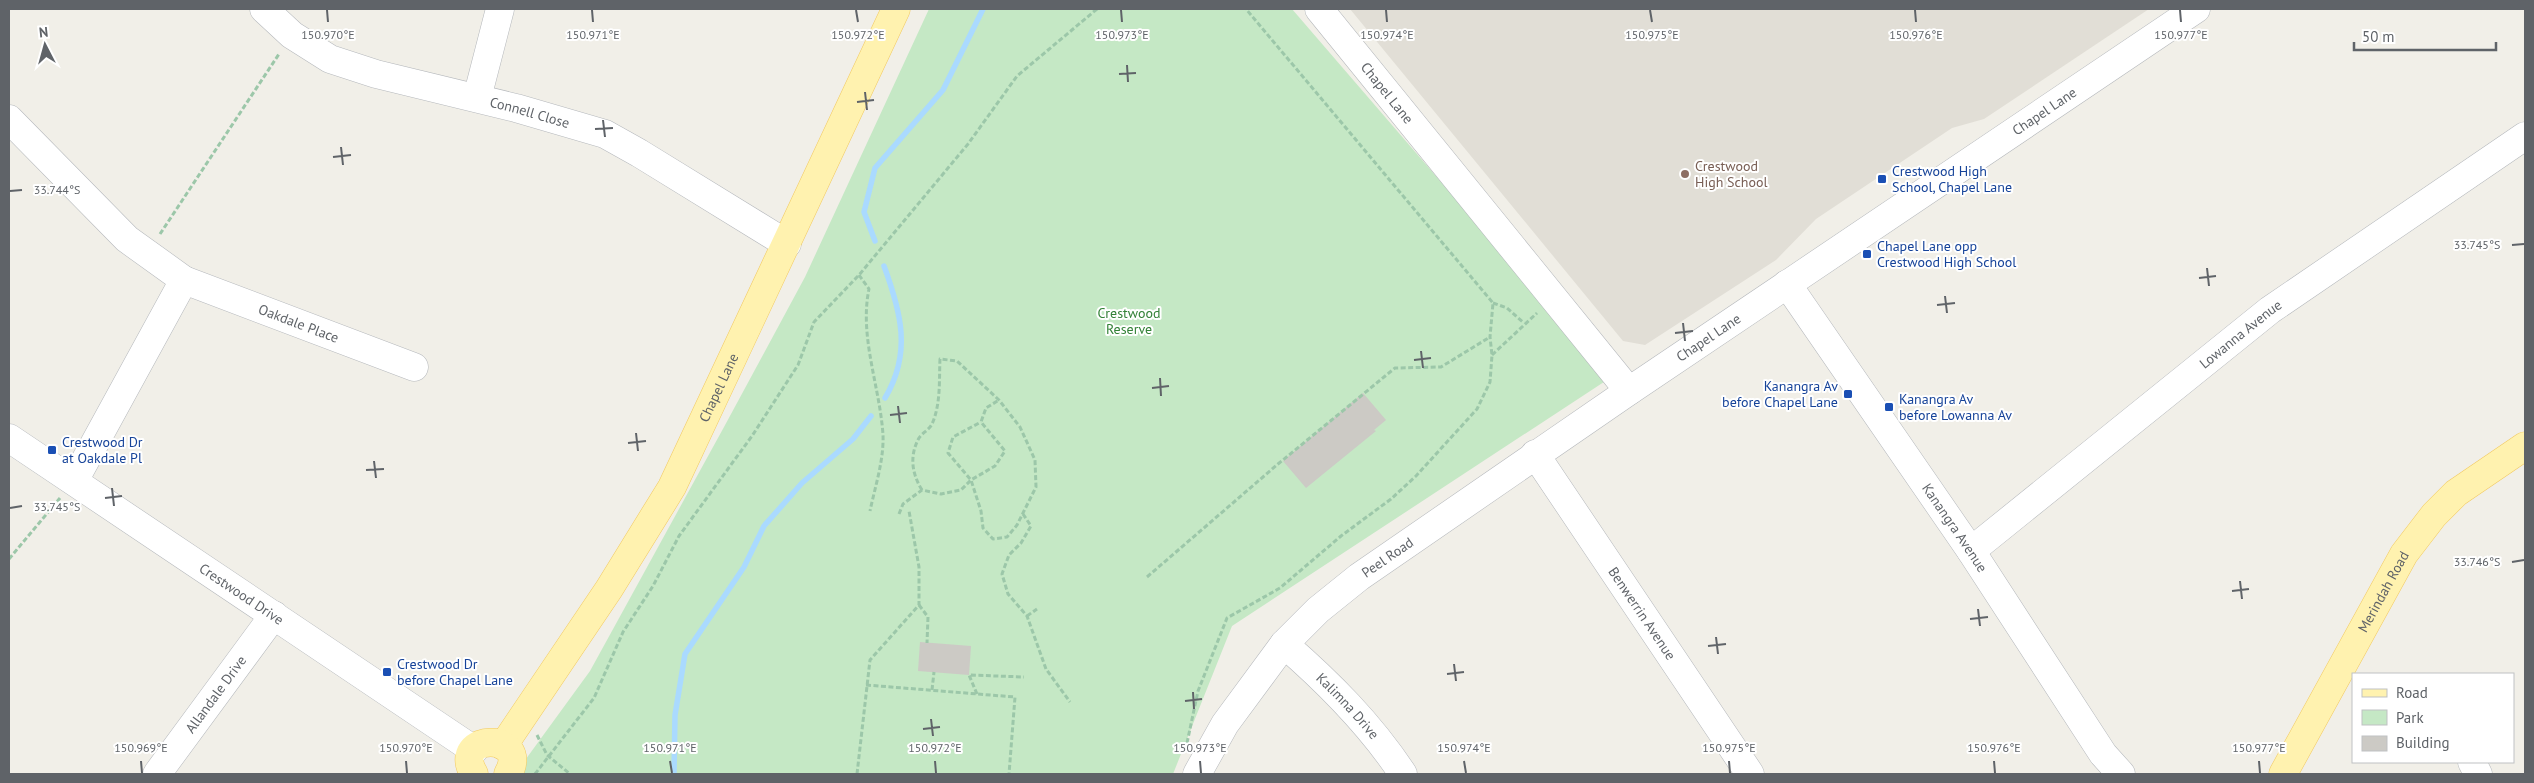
<svg xmlns="http://www.w3.org/2000/svg" width="2534" height="783" font-family="'PT Sans',sans-serif">
	<style>
		.education { fill: #e1ded6 }
		.green { fill: #c5e8c5 }
		.lines { fill: none; stroke-linecap: round; stroke-linejoin: round }
		.stream { stroke: #aadaff; stroke-width: 5.5 }
		.building { fill: #cccac5 }
		.minor-casing { stroke: #b5b8bc; stroke-width: 29 }
		.major-casing { stroke: #f2c960; stroke-width: 29 }
		.path { stroke: #9cc7a9; stroke-width: 3; stroke-dasharray: 5 2.5; stroke-linecap: butt }
		.minor { stroke: #fff; stroke-width: 28 }
		.major { stroke: #fff2af; stroke-width: 28 }
		.ticks { fill: none; stroke: #5f6368; stroke-width: 2 }
		.education-dot { fill: #8d6e63; stroke: #fff; stroke-width: 2 }
		.transit-dot { fill: #1a4fb4; stroke: #fff; stroke-width: 2 }
		.labels { text-anchor: middle; stroke-width: 4; stroke-linejoin: round; paint-order: stroke }
		.street-label { font-size: 14px; fill: #5f6368; stroke: #fff }
		.education-label { font-size: 14px; fill: #785e54; stroke: #fff; text-anchor: start }
		.transit-label { font-size: 14px; fill: #164399; stroke: #fff; text-anchor: start }
		.park-label { font-size: 14px; fill: #348238; stroke: #fff }
		.ticks-label { font-size: 12px; text-anchor: middle; fill: #5f6368; stroke: #fff; stroke-width: 4; stroke-linejoin: round; paint-order: stroke }
	</style>
	<rect width="100%" height="100%" fill="#f1efe8"/>
	<!-- education -->
	<path class="education" d="M1350,9H2149L1984,119L1952,128L1816,219L1776,260L1645,345L1623,341Z"/>
	<!-- green -->
	<path class="green" d="M929,9H1292L1610,378L1232,626L1173,774H515L590,671L724,427L805,277Z"/>
	<g class="lines">
		<!-- stream -->
		<g class="stream">
			<path d="M875,241L864,212L875,168L943,90L983,9"/>
			<path d="M884,266C901,312 912,353 885,398"/>
			<path d="M674,774L675,715L685,654L744,567L764,526L802,483L853,439L871,416"/>
		</g>
	</g>
	<!-- building -->
	<g class="building">
		<path d="M1363,393L1386,420L1374,430L1376,431L1306,488L1283,461Z"/>
		<path d="M920,642L971,646L969,675L918,671Z"/>
	</g>
	<g class="lines">
		<!-- minor casing -->
		<g class="minor-casing">
			<g id="minor">
				<path id="s1" d="M264,9L292,35L330,59L376,74L516,108L605,134L639,153L787,244"/>
				<path id="s2" d="M1319,9L1629,391"/>
				<path d="M477,98L500,9"/>
				<path id="s3" d="M9,119L127,239L184,280L414,367"/>
				<path id="s4" d="M1787,284L1971,551L2103,754L2121,774"/>
				<path id="s5" d="M9,438L474,750"/>
				<path id="s6" d="M1535,454L1750,774"/>
				<path d="M74,481L184,280"/>
				<path id="s7" d="M1971,551L2270,310L2525,136"/>
				<path id="s8" d="M1284,644C1329,683 1370,724 1403,774"/>
				<path d="M2472,762L2478,774"/>
				<path id="s9" d="M157,774L274,615"/>
				<path id="s10" d="M1197,774L1225,724L1284,644L1318,610L1359,577L1629,391L2196,9"/>
			</g>
		</g>
		<!-- major casing -->
		<g class="major-casing">
			<g id="major">
				<path id="s11" d="M503,746L609,589L672,487L896,9"/>
				<path d="M474,774C449,732 532,732 508,774"/>
				<path id="s12" d="M2283,774L2404,554L2434,515L2456,493L2525,446"/>
			</g>
		</g>
		<!-- path -->
		<g class="path">
			<path d="M160,234L279,54"/>
			<path d="M859,275L869,289C859,337 880,387 883,435C884,460 875,487 870,511"/>
			<path d="M1493,303L1507,308L1524,323"/>
			<path d="M1492,355L1537,313"/>
			<path d="M922,490C912,474 909,456 919,438C922,433 929,430 932,424C941,404 939,380 940,359L957,361L999,400L1020,427L1035,460L1036,487L1017,525L1007,537L993,539L983,528L981,511L971,480L948,453L953,437L981,422"/>
			<path d="M899,514L903,504L922,490L941,494L961,490L971,480L995,466L1005,451L981,422L986,408L999,400"/>
			<path d="M1023,514L1031,526L1021,543L1009,555L1002,574L1008,594L1027,616L1046,669L1070,702"/>
			<path d="M9,559L60,498"/>
			<path d="M1147,577L1278,464L1395,368L1441,367L1490,337"/>
			<path d="M919,605L928,617L927,643"/>
			<path d="M1027,616L1037,609"/>
			<path d="M866,685L1015,697L1009,774"/>
			<path d="M932,690L934,672"/>
			<path d="M977,694L969,675L1024,677"/>
			<path d="M537,735L547,755L570,774"/>
			<path d="M1187,743L1198,691L1227,618L1280,588L1341,536L1391,499L1416,476L1477,409L1490,382L1492,355L1490,337L1493,303L1246,9"/>
			<path d="M535,774L594,698L623,632L653,586L679,536L752,436L798,365L814,322L859,275L968,144L1017,76L1097,9"/>
			<path d="M857,774L870,660L919,605V567L909,511"/>
		</g>
		<!-- minor -->
		<use href="#minor" class="minor"/>
		<!-- major -->
		<use href="#major" class="major"/>
	</g>
	<!-- ticks -->
	<path class="ticks" d="M327,10L328,22M592,10L593,22M856,10L858,22M1121,10L1122,22M1386,10L1387,22M1650,10L1652,22M1915,10L1916,22M2180,10L2181,22M1127,65L1128,82M1119,74L1136,73M865,92L867,110M857,102L874,100M603,120L605,137M595,129L613,128M341,147L343,165M333,157L351,155M10,191L22,190M2512,245L2524,244M2207,268L2209,286M2199,278L2216,276M1945,296L1947,313M1937,305L1955,303M1683,323L1685,341M1675,333L1693,331M1421,351L1423,368M1414,360L1431,358M1160,378L1161,396M1152,388L1169,386M898,406L900,423M890,415L907,413M636,433L638,451M628,443L646,441M374,461L376,478M366,470L384,469M112,488L114,506M105,498L122,496M10,508L22,506M2512,562L2524,560M2240,581L2242,599M2232,591L2249,589M1978,609L1980,626M1970,619L1988,617M1716,637L1718,654M1708,646L1726,644M1454,664L1456,681M1447,674L1464,672M1193,692L1194,709M1185,701L1202,699M931,719L933,736M923,729L940,727M141,761L142,773M406,761L407,773M670,761L672,773M935,761L936,773M1200,761L1201,773M1464,761L1466,773M1729,761L1730,773M1994,761L1995,773M2259,761L2260,773"/>
	<!-- markers -->
	<circle class="education-dot" cx="1685" cy="174" r="5"/>
	<g class="transit-dot">
		<rect x="1877" y="174" width="10" height="10" rx="2.5"/>
		<rect x="1862" y="249" width="10" height="10" rx="2.5"/>
		<rect x="1843" y="389" width="10" height="10" rx="2.5"/>
		<rect x="1884" y="402" width="10" height="10" rx="2.5"/>
		<rect x="47" y="445" width="10" height="10" rx="2.5"/>
		<rect x="382" y="667" width="10" height="10" rx="2.5"/>
	</g>
	<g class="labels">
		<!-- street labels -->
		<g class="street-label">
			<text dy="5" stroke="none"><textPath href="#s2" startOffset="108">Chapel Lane</textPath></text>
			<text dy="5" stroke="none"><textPath href="#s10" startOffset="1086">Chapel Lane</textPath></text>
			<text dy="5" stroke="none"><textPath href="#s1" startOffset="290">Connell Close</textPath></text>
			<text dy="5" stroke="none"><textPath href="#s3" startOffset="361">Oakdale Place</textPath></text>
			<text dy="5" stroke="none"><textPath href="#s7" startOffset="346">Lowanna Avenue</textPath></text>
			<text dy="5" stroke="none"><textPath href="#s10" startOffset="681">Chapel Lane</textPath></text>
			<text dy="5" stroke="none"><textPath href="#s11" startOffset="419">Chapel Lane</textPath></text>
			<text dy="5" stroke="none"><textPath href="#s4" startOffset="296">Kanangra Avenue</textPath></text>
			<text dy="5" stroke="none"><textPath href="#s10" startOffset="292">Peel Road</textPath></text>
			<text dy="5" stroke="none"><textPath href="#s12" startOffset="208">Merindah Road</textPath></text>
			<text dy="5" stroke="none"><textPath href="#s5" startOffset="280">Crestwood Drive</textPath></text>
			<text dy="5" stroke="none"><textPath href="#s6" startOffset="192">Benwerrin Avenue</textPath></text>
			<text dy="5" stroke="none"><textPath href="#s9" startOffset="99">Allandale Drive</textPath></text>
			<text dy="5" stroke="none"><textPath href="#s8" startOffset="89">Kalimna Drive</textPath></text>
		</g>
		<!-- education labels -->
		<g class="education-label">
			<text x="1695" y="171">Crestwood<tspan x="1695" dy="16">High School</tspan></text>
		</g>
		<!-- transit labels -->
		<g class="transit-label">
			<text x="1892" y="176">Crestwood High<tspan x="1892" dy="16">School, Chapel Lane</tspan></text>
			<text x="1877" y="251">Chapel Lane opp<tspan x="1877" dy="16">Crestwood High School</tspan></text>
			<text x="1838" y="391" text-anchor="end">Kanangra Av<tspan x="1838" dy="16">before Chapel Lane</tspan></text>
			<text x="1899" y="404">Kanangra Av<tspan x="1899" dy="16">before Lowanna Av</tspan></text>
			<text x="62" y="447">Crestwood Dr<tspan x="62" dy="16">at Oakdale Pl</tspan></text>
			<text x="397" y="669">Crestwood Dr<tspan x="397" dy="16">before Chapel Lane</tspan></text>
		</g>
		<!-- park labels -->
		<g class="park-label">
			<text x="1129" y="318">Crestwood<tspan x="1129" dy="16">Reserve</tspan></text>
		</g>
	</g>
	<g class="ticks-label">
		<text x="328" y="39">150.970°E</text>
		<text x="593" y="39">150.971°E</text>
		<text x="858" y="39">150.972°E</text>
		<text x="1122" y="39">150.973°E</text>
		<text x="1387" y="39">150.974°E</text>
		<text x="1652" y="39">150.975°E</text>
		<text x="1916" y="39">150.976°E</text>
		<text x="2181" y="39">150.977°E</text>
		<text x="57" y="194">33.744°S</text>
		<text x="2477" y="249">33.745°S</text>
		<text x="57" y="511">33.745°S</text>
		<text x="2477" y="566">33.746°S</text>
		<text x="141" y="752">150.969°E</text>
		<text x="406" y="752">150.970°E</text>
		<text x="670" y="752">150.971°E</text>
		<text x="935" y="752">150.972°E</text>
		<text x="1200" y="752">150.973°E</text>
		<text x="1464" y="752">150.974°E</text>
		<text x="1729" y="752">150.975°E</text>
		<text x="1994" y="752">150.976°E</text>
		<text x="2259" y="752">150.977°E</text>
	</g>
	<!-- border -->
	<rect width="2534" height="783" fill="none" stroke="#5f6368" stroke-width="20"/>
	<!-- legend -->
	<rect x="2352" y="673" width="162" height="90" fill="#ffffff" stroke="#bfc1c3"/>
	<rect x="2362" y="689" width="25" height="8" fill="#fff2af" stroke="#bfc1c3"/>
	<text x="2396" y="698" font-size="15" fill="#5f6368">Road</text>
	<rect x="2362" y="710" width="25" height="15" fill="#c5e8c5" stroke="#bfc1c3"/>
	<text x="2396" y="723" font-size="15" fill="#5f6368">Park</text>
	<rect x="2362" y="736" width="25" height="15" fill="#cccac5" stroke="#bfc1c3"/>
	<text x="2396" y="748" font-size="15" fill="#5f6368">Building</text>
	<!-- north arrow -->
	<g transform="translate(45 45) rotate(354)" stroke="#ffffff" stroke-width="4" paint-order="stroke">
	<path d="M0-4L9 19L0 12L-9 19Z" fill="#5f6368"/>
	<text y="-8" font-size="14" font-weight="bold" text-anchor="middle" fill="#5f6368">N</text>
	</g>
	<!-- scale -->
	<path d="M2354 42v8h142v-8" fill="none" stroke="#5f6368" stroke-width="2.5"/>
	<text x="2362" y="42" font-size="15" fill="#5f6368" stroke="#ffffff" stroke-width="4" paint-order="stroke">50 m</text>
</svg>
